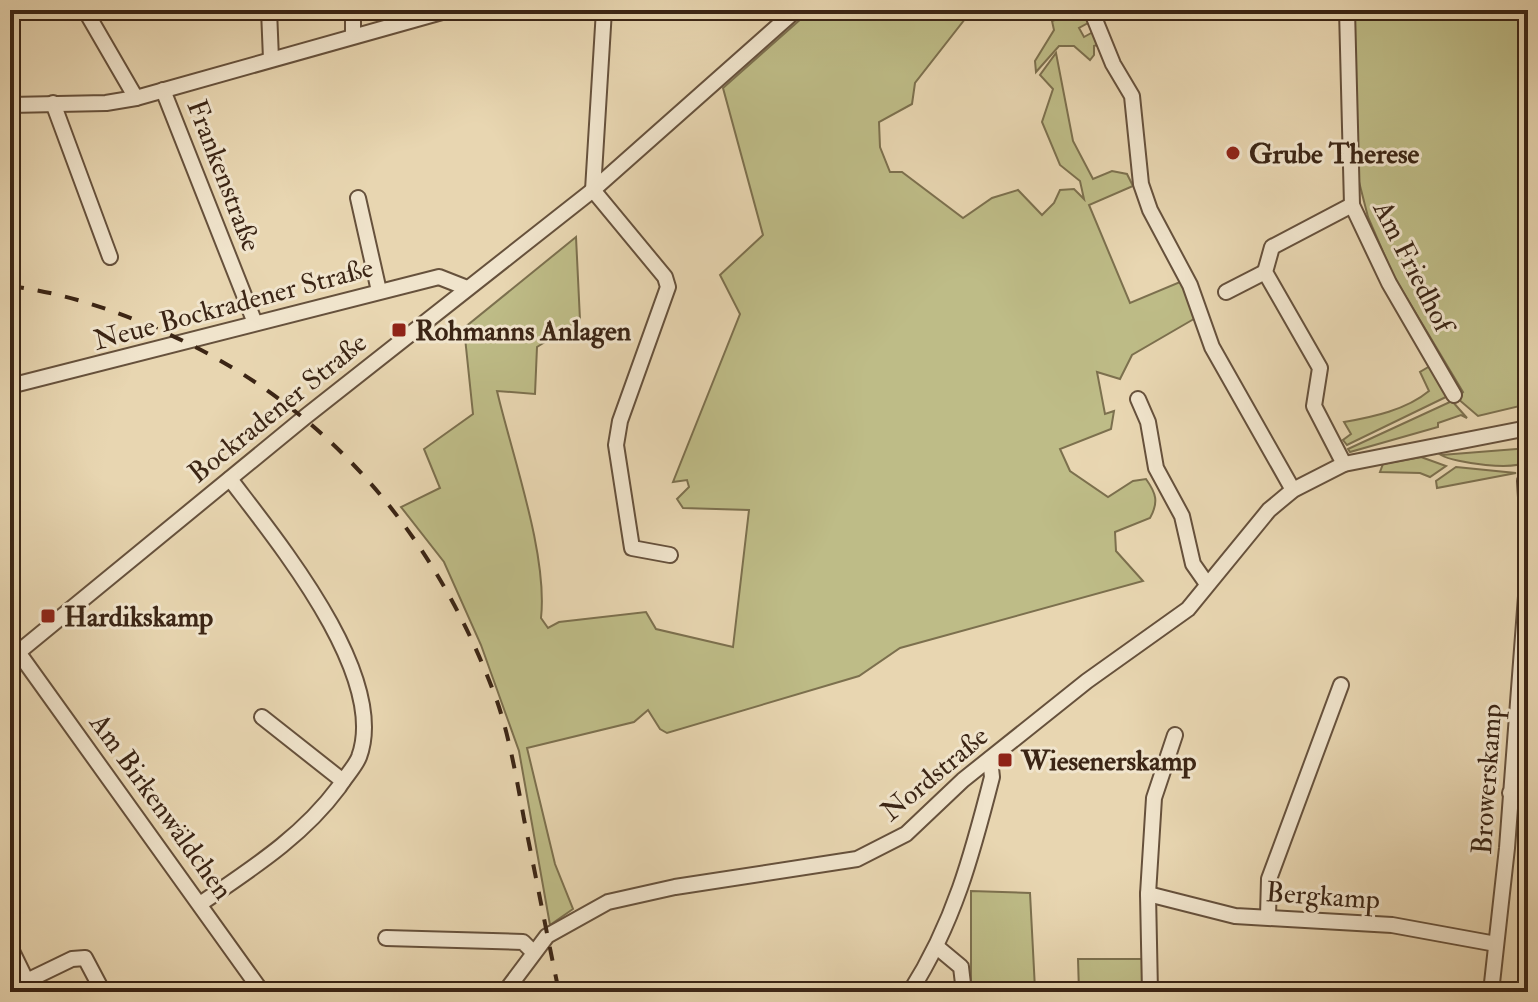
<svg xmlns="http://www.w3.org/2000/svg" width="1538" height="1002" font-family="'IM FELL Double Pica',serif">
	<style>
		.green { fill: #bebc87; stroke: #7c704e; stroke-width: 2 }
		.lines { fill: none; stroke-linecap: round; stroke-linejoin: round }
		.minor-casing { stroke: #66513c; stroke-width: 18 }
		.minor { stroke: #f0e4cc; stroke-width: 14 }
		.rail { stroke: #3b2515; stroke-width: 4; stroke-dasharray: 14 14; stroke-linecap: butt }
		.poi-dot { fill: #8f2418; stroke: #f0e4cc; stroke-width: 3 }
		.labels { text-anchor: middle; stroke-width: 6; stroke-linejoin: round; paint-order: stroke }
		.poi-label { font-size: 28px; font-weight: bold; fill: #3b2515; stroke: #f0e4cc; text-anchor: start }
		.street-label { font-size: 28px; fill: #3b2515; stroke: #f0e4cc }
	</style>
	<rect width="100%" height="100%" fill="#e8d6b1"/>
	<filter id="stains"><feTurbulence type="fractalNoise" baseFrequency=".0025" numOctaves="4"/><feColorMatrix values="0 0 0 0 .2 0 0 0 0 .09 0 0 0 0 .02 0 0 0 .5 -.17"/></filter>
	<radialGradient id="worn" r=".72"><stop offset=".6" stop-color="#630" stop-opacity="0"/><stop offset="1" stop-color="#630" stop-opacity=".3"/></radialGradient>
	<!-- green -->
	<g class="green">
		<path d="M811,10H972L915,83L912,104L879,122L880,147L890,172H902L963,218L992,198L1018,190L1042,215L1054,203L1060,190L1074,189L1084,199L1080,181L1060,165L1042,122L1053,89L1040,75L1056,53L1073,141L1093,179L1112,171L1127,174L1133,186L1089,205L1130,303L1180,282L1199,316L1132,355L1120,379L1097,372L1105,414L1114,411L1111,429L1060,449L1070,471L1108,497L1133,481L1146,479C1156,493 1159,502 1150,518L1115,532L1116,551L1143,581L900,648L859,676L667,733L660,729L648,710L634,722L527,748L555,864L573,909L550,925L519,751L481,645L444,562L401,507L440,488L424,449L473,414L464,328L576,237L580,320L537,347L535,394L497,391C512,455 548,555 541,618L548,628L559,622L646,612L656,629L733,647L749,510L683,508L677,499L689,487L687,480L673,482L740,314L720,275L763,235L723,88Z"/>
		<path d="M1059,10H1086L1088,23L1079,28L1084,37L1093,32L1100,44L1094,46V55L1090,60L1074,46H1059L1036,72L1035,61L1054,30L1052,21L1060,18Z"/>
		<path d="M1354,10H1528V404L1478,416L1457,398L1463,392L1393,275L1368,217L1357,174L1351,37Z"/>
		<path d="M1430,366L1448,396L1347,445L1343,440L1351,434L1344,422C1373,417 1406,410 1429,391L1420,372Z"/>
		<path d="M1452,401L1467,418L1461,415L1438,423V427L1350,452L1348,449Z"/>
		<path d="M1528,448V460C1518,472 1454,463 1441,455Z"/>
		<path d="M1421,457L1446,466L1430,477L1420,473L1380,472L1383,464Z"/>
		<path d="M1456,467L1516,473L1437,488L1436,481Z"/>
		<path d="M971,891L1030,893L1035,989L1052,992H971Z"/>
		<path d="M1078,959H1143V992H1079Z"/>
	</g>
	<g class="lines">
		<!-- minor casing -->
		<g class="minor-casing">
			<g id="minor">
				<path d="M85,10L136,98"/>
				<path d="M269,10L271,59"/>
				<path d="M353,10V35"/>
				<path d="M604,10L593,190L665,277L668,287L620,421L616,445L632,548L670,555"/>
				<path d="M1091,10L1113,64L1132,96L1141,184L1150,210L1190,285L1212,347L1293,490"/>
				<path d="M1347,10L1352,205L1389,283L1454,395"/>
				<path d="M163,90L255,323"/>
				<path d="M53,103L110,257"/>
				<path d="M10,105L106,103L136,98L449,10"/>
				<path d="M358,198L379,291"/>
				<path d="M1226,292L1265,272"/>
				<path d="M10,386L439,277L467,288"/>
				<path d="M1138,399L1148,422L1156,468L1182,516L1193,564L1207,584"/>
				<path d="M1344,464L1314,406L1320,368L1265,272L1272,247L1352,205"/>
				<path d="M1525,481L1528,529"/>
				<path d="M18,652L262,992"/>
				<path d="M10,659L305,417L593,190L796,10"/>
				<path d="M262,717L343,781"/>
				<path d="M1510,793L1528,794"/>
				<path d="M1148,894L1235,916L1392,925L1496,944"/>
				<path d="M200,904C251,869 302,837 339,787C345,777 355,767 359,757C389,676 277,541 230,479"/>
				<path d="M1268,916L1269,879L1341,685"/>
				<path d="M386,938L523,942L533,952"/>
				<path d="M10,947L32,992"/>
				<path d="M937,947L961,967L964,992"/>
				<path d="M10,989L72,959L85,958L103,992"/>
				<path d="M505,992L547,936L608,902L675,887L857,859L906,834L963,780L1087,681L1188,609L1269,510L1293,490L1344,464L1528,428"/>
				<path d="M910,992C954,923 972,855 992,777L990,759"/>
				<path d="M1150,992L1148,894L1154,798L1175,735"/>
				<path d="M1491,992L1507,848L1528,570"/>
			</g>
		</g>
		<!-- minor -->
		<use href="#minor" class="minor"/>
		<!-- rail -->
		<path class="rail" d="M10,286C58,292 106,307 150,326C320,397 434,529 497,701C510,739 517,781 524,819C536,877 547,935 559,992"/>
	</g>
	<!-- markers -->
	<g class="poi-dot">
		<circle cx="1233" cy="153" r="8"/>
		<rect x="391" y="322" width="16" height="16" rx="4"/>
		<rect x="40" y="608" width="16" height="16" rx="4"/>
		<rect x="997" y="752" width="16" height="16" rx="4"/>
	</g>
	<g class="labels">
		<!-- poi labels -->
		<g class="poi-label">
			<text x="1249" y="163">Grube Therese</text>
			<text x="415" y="340">Rohmanns Anlagen</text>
			<text x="64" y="626">Hardikskamp</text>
			<text x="1021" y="770">Wiesenerskamp</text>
		</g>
		<!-- street labels -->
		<g class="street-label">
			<text transform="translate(225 175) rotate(69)" y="10">Frankenstraße</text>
			<text transform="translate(1414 266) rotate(63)" y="10">Am Friedhof</text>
			<text transform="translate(233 303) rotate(-15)" y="10">Neue Bockradener Straße</text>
			<text transform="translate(277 407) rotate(-39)" y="10">Bockradener Straße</text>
			<text transform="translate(934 773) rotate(-40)" y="10">Nordstraße</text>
			<text transform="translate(1486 779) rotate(-86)" y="10">Browerskamp</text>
			<text transform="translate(162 806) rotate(54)" y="10">Am Birkenwäldchen</text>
			<text transform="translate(1323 895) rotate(4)" y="10">Bergkamp</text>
		</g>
	</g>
	<!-- margin -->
	<rect width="1538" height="1002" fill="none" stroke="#e8d6b1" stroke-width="40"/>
	<rect x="12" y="12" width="1514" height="978" fill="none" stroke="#3b2515" stroke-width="4"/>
	<rect x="20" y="20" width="1498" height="962" fill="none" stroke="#3b2515" stroke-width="2"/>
	<rect width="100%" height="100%" filter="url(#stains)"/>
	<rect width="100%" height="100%" fill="url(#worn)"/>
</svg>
